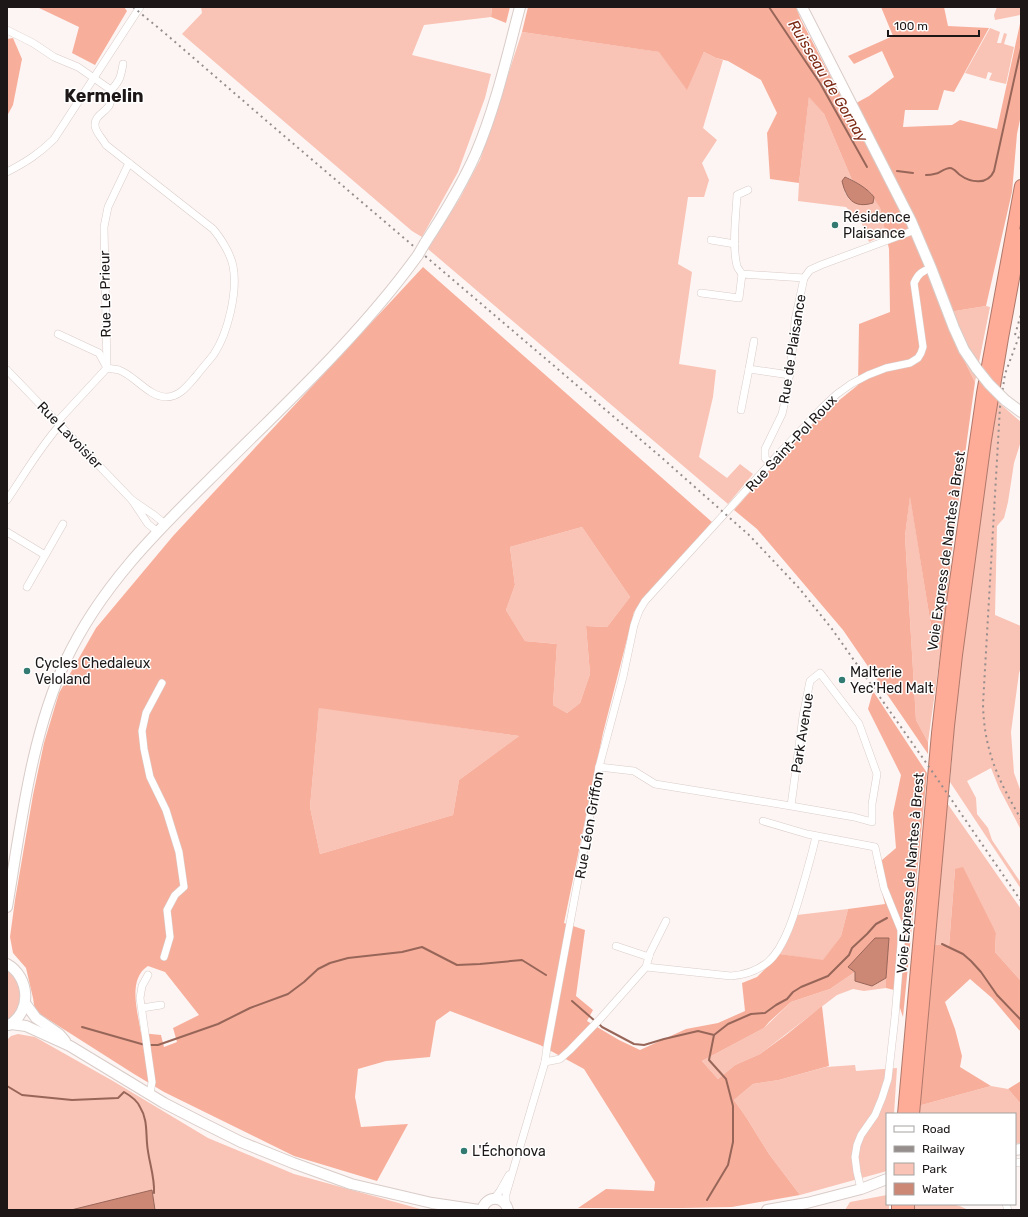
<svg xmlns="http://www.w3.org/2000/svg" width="1028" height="1217" font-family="Rubik,sans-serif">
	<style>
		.green { fill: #f9c3b5 }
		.forest { fill: #f7af9c; fill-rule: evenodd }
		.water { fill: #cc8775; stroke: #986659 }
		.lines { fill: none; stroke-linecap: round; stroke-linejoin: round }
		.stream { stroke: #986659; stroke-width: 2 }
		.street-casing { stroke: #d9ccc8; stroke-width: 8 }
		.secondary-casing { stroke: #d9ccc8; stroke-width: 12 }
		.highway-casing { stroke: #af786a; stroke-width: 14 }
		.street { stroke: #fff; stroke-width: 7 }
		.secondary { stroke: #fff; stroke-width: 10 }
		.highway { stroke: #feac97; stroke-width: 12 }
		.rail { stroke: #958e8d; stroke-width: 2; stroke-dasharray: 2 4; stroke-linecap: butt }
		.secondary-bridge-casing { stroke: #d9ccc8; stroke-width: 12; stroke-linecap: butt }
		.secondary-bridge { stroke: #fff; stroke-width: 10 }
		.poi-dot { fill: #337a72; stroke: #fff; stroke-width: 1.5 }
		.labels { text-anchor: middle; stroke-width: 3; stroke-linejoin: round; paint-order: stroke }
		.poi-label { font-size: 14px; fill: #1d1817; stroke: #fff; text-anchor: start }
		.street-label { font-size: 14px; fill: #1d1817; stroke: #fff }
		.water-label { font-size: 15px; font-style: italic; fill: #7d2a16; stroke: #fff }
		.district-label { font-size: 18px; font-weight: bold; fill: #1d1817; stroke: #fff }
	</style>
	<rect width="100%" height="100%" fill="#fdf5f3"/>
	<!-- green -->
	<g class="green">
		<path d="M201,7H492L491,17L424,25L412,55L491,74L485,98L458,172L422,237L412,231L182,34L202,13Z"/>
		<path d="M997,7H1021L1020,15L995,20L994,15Z"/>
		<path d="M990,28L1000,32L997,43H1001L1004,33L1007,34L1004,44L1014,47L1006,84L989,80L992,73L988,72L986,79L965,73Z"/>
		<path d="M522,32L660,52L687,89L704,52L716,58L723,60L703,128L717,140L702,163L709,180L704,197H688L678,264L692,272L679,364L716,370L713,397L699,457L727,478L740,464L753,474L728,504L428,249L460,198L480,160Z"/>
		<path d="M809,96L824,114L852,180L846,177L843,181L845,193L849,199L872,203L874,197L880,208L886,234L869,242L862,224L846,207L798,201L799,183Z"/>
		<path d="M986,306L990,307L975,382L955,342L943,313Z"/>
		<path d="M997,401L1021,422V441L1014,463L1008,502L1004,518L997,526L995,615L1021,626V667L1019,673L1011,732L1014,773L1021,792V830L999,788L991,768L967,781L976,798L977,814L988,828L992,840L1021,883V889L950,782L956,708L971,581Z"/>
		<path d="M910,495L931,626L941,649L928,742L916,720L905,536Z"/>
		<path d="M582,527L630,597L607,627L586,626L590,674L580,703L567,713L553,705L557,644L525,641L506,610L515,585L510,547Z"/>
		<path d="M319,707L519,736L459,780L453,815L320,854L310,807Z"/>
		<path d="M947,803L1021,909V981L995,952L996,933L955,869L949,946L932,944Z"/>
		<path d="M848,909L841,936L823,961L780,954L797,915Z"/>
		<path d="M7,967L16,974L24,992L19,1012L7,1022Z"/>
		<path d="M855,972L871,986L886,978V988L864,991L853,989L837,995L760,1054L735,1065L718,1079L702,1061L764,1028L791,1002L830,989Z"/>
		<path d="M18,1034L35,1037L113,1081L208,1138L294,1174L424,1210H155L152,1191L71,1210H7V1040L11,1036Z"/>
		<path d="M855,1065L856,1071L897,1068L894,1114H887V1171L800,1195L769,1154L746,1117L734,1100L753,1084L779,1080L826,1067Z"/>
		<path d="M991,1086L1008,1089L1021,1104V1143L1015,1144V1114H917L918,1106Z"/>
		<path d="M887,1195V1204H889V1210H845L850,1202Z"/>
		<path d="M913,1204C931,1204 953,1200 968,1210H913Z"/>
	</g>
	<!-- forest -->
	<g class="forest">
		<path d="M37,7H124L127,11L95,65L72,53L79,27Z"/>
		<path d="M492,7H510L506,23L491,17Z"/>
		<path d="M528,7H796L801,20L847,108L869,96L894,77L882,51L854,64L848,56L893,36L881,7H944L948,26L989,28L954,92L944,90L938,110H905L903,127L952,125L960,120L997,129L1021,19V115L1017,134L1012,192L986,306L943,313L955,342L975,382L954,534L941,649L931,626L910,497L905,536L916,720L928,742V754L843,630L757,529L734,510L787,450L827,410L858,385L859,324L890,312L889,249L880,208L870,192L852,180L824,114L809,97L799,183L770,179L767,133L777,113L761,80L728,61L716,58L704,52L687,90L659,52L522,32Z"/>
		<path d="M13,38L22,59L13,105L7,116V39Z"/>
		<path d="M423,267L712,522L634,612L603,733L564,923L585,930L576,996L593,1010L587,1021L619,1040L640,1050L686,1029L718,1023L745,1011L742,983L757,977L780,954L823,960L841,936L848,909L885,904L875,866L896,848L893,813L901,775L868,709L873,691L927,773L903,1017L894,990L886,988V978L848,967L855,972L830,989L791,1002L769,1022L764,1028L702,1061L718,1079L735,1065L760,1054L786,1035L822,1006L829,1066L779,1080L753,1084L734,1100L746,1117L769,1154L800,1195L732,1207L683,1208H578L606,1189L654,1191L655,1182L584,1069L540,1045L450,1011L436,1021L430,1057L386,1061L358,1069L355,1097L361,1127L408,1124L377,1181L294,1156L164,1092L134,1074L35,1011L33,998L26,968L13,953L10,937L15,900L33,795L44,743L59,693L96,628L173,536ZM582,527L630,597L607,627L586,626L590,674L580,703L567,713L553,705L557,644L525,641L506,610L515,585L510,547ZM319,708L519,736L459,780L453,815L320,854L310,807ZM148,966L165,972L199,1015L173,1028L177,1042L164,1047L161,1035L141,1033C138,1013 127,979 148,966Z"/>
		<path d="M963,867L996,933L995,952L1021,981V1031L1019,1030L992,998L970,979L945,1002L955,1029L962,1056L960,1067L991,1086L918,1106L932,944L949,946L955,869Z"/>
		<path d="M1021,1081V1104L1008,1089Z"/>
	</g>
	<!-- water -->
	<g class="water">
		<path d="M845,177C856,182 867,188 874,197L873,203C853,209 846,198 842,181Z"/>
		<path d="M875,938H889L886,978L872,986L855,981V972L848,967Z"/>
		<path d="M152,1190L155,1210H71Z"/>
	</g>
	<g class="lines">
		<!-- stream -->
		<g class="stream">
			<path d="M769,7L820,83L867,167"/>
			<path d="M897,171L913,173"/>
			<path d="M926,175C931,175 934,174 938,173C942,171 946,168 950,168C954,168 957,173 960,175C971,183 988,185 994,171L1021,48"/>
			<path d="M942,944L963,954L971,961L981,972L997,995L1021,1020"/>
			<path d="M572,1001L595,1021"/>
			<path d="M599,1024L602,1027L634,1044L644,1045L664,1039L698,1031L714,1035"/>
			<path d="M82,1027L145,1045"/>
			<path d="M149,1045H158L218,1024L250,1008L288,994L304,982L318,969L330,963L348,958L402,952L422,947L457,965L480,964L522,960L546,975"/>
			<path d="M7,1086L22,1095L72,1100L118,1098L124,1092C131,1096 137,1100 140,1107C147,1118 146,1130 147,1143C148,1160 155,1176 154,1193"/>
			<path d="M707,1200L728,1165L733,1142V1106L726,1079L709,1060L714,1035L728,1024L751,1014L765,1013L776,1005L787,999L793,992L801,987L828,976L849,955L852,948L867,934L876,924L887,918"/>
		</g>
		<!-- street casing -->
		<g class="street-casing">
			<g id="street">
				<path d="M7,30L33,43L54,57L78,67L111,90C111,96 112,101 109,106C104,113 94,116 95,126C96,133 103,139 106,145L213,229C221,238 231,255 233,266C238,291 228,333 214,354C209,361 202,368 197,375C188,385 180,397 166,397C149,397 134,375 119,370C115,369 111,369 107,368L57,422"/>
				<path d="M111,90C120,81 121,76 123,64"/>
				<path d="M7,172C26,162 39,154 54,139L140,7"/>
				<path d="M711,240L735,244"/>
				<path d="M742,274C740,271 738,269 737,266C732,246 736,215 737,195L748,190"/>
				<path d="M701,293L739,298L742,274L804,278L810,270L821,265L915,230"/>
				<path d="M58,334L99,353L106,366"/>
				<path d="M754,341L749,369L790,375"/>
				<path d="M107,368L104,227L108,207L129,163"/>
				<path d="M7,370L132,500"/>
				<path d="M741,410L749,369"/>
				<path d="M770,463L765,458V449L782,414L786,397L794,338L795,320L804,278"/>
				<path d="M7,500C24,475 40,447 60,425"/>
				<path d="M7,532L45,555"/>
				<path d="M158,532L148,524L132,500L154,515L165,524"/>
				<path d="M27,587L63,524"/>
				<path d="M162,683L146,713L142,731L144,749L150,777L166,810L179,852L184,887L175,895L167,910L170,937L164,957"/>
				<path d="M599,767L634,771L655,784L791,806L854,817L872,822V804L877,774L859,724L820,673L810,681L803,716L791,806"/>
				<path d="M763,821L807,834L875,847L884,888L901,930V944L895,1017L888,1079L882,1098L875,1115L861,1135L857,1145L855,1157L857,1172L861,1189"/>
				<path d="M616,946L649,957"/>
				<path d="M646,967L650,953L666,921"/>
				<path d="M148,975L142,986L140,998L152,1082L150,1094"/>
				<path d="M142,1008L161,1005"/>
				<path d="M545,1062L560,1059L570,1050L600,1019L646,967L731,976C744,975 757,971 768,962C787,946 798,902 805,878C809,864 813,850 816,836"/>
				<path d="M1015,1163L1021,1162"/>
				<path d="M494,1199L500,1191L509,1175"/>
				<path d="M506,1204V1194L545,1062L547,1047L599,767L623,677L634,625L639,611L645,601L655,590L730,508L775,458L823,407L837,394L851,384L868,375L886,368L910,363L918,358L921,353L923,347L914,283C918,274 922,271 931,268"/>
				<path d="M1006,1204L1008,1210"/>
			</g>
		</g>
		<!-- secondary casing -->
		<g class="secondary-casing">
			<g id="secondary">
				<path d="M802,7L911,221L931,268L954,328L964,350L977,369"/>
				<path d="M425,243C444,214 462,185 476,153C496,106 507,56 520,7"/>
				<path d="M1005,400L1021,412"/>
				<path d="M7,907C21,825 31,735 66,660C100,588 154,534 209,480C281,408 358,338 418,255"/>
				<path d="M7,964C30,977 32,1012 9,1025"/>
				<path d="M25,1003L36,1018L59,1034L65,1041"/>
				<path d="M11,1024L26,1026L70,1046L164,1103L199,1121L241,1142L293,1163L351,1184L432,1203L479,1210"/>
				<path d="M1015,1150L1021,1149"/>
				<path d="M482,1210C486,1195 504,1195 508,1210"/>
				<path d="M767,1210L807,1203L861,1189L887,1179"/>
			</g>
		</g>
		<!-- highway casing -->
		<g class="highway-casing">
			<g id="highway">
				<path d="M904,1114L938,733L953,602L983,393L1021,186"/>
				<path d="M913,1114L948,726L956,655L985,440L1002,338L1021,235"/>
				<path d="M898,1210V1204"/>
				<path d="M908,1210V1204"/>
			</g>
		</g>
		<!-- street -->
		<use href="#street" class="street"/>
		<!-- secondary -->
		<use href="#secondary" class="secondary"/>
		<!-- highway -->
		<use href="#highway" class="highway"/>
		<!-- rail -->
		<g class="rail">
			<path d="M133,7L167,35L269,123L661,457L749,535L799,588L832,629L927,764L1021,901"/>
			<path d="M1021,331L1005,374L1000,407L983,704C984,750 998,780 1021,819"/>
			<path d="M1015,335L1021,314"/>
		</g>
		<!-- secondary-bridge casing -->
		<g class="secondary-bridge-casing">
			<g id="secondary-bridge">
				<path d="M418,255L425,243"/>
				<path d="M977,369L989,384L1005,400"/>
			</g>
		</g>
		<!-- secondary-bridge -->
		<use href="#secondary-bridge" class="secondary-bridge"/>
	</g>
	<!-- markers -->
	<g class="poi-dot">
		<circle cx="835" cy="225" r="4"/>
		<circle cx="27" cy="671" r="4"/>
		<circle cx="842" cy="680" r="4"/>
		<circle cx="464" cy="1151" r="4"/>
	</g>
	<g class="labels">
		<!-- poi labels -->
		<g class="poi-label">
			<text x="843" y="222">Résidence<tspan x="843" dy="16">Plaisance</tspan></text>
			<text x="35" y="668">Cycles Chedaleux<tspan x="35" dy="16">Veloland</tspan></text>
			<text x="850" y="677">Malterie<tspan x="850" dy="16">Yec'Hed Malt</tspan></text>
			<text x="472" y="1156">L'Échonova</text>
		</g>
		<!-- street labels -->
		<g class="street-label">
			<text transform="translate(105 294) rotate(-91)" y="5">Rue Le Prieur</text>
			<text transform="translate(792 349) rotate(-81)" y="5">Rue de Plaisance</text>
			<text transform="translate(70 435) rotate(46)" y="5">Rue Lavoisier</text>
			<text transform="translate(791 443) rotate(-47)" y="5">Rue Saint-Pol Roux</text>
			<text transform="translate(946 551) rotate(-82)" y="5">Voie Express de Nantes à Brest</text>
			<text transform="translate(802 733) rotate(-81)" y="5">Park Avenue</text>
			<text transform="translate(589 825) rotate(-80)" y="5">Rue Léon Griffon</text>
			<text transform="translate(910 873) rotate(-85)" y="5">Voie Express de Nantes à Brest</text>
		</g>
		<!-- water labels -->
		<g class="water-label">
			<text transform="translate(828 81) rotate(59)" y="5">Ruisseau de Gornay</text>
		</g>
		<!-- district labels -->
		<g class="district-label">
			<text x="104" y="102">Kermelin</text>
		</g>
	</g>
	<!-- border -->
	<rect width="1028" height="1217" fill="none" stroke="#1d1817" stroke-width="16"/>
	<!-- legend -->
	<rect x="886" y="1113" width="130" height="92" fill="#ffffff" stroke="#a5a3a2"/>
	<rect x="894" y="1126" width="20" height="6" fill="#ffffff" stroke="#a5a3a2"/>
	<text x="922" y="1133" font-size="12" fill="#1d1817">Road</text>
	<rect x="894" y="1146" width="20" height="6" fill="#958e8d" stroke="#a5a3a2"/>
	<text x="922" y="1153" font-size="12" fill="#1d1817">Railway</text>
	<rect x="894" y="1163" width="20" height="12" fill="#f9c3b5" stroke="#a5a3a2"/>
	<text x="922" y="1173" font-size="12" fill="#1d1817">Park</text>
	<rect x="894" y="1183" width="20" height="12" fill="#cc8775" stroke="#a5a3a2"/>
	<text x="922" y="1193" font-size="12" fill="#1d1817">Water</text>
	<!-- scale -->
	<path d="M888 30v6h91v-6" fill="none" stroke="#1d1817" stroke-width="2"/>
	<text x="894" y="30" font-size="12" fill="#1d1817" stroke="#ffffff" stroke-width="3" paint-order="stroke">100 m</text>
</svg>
